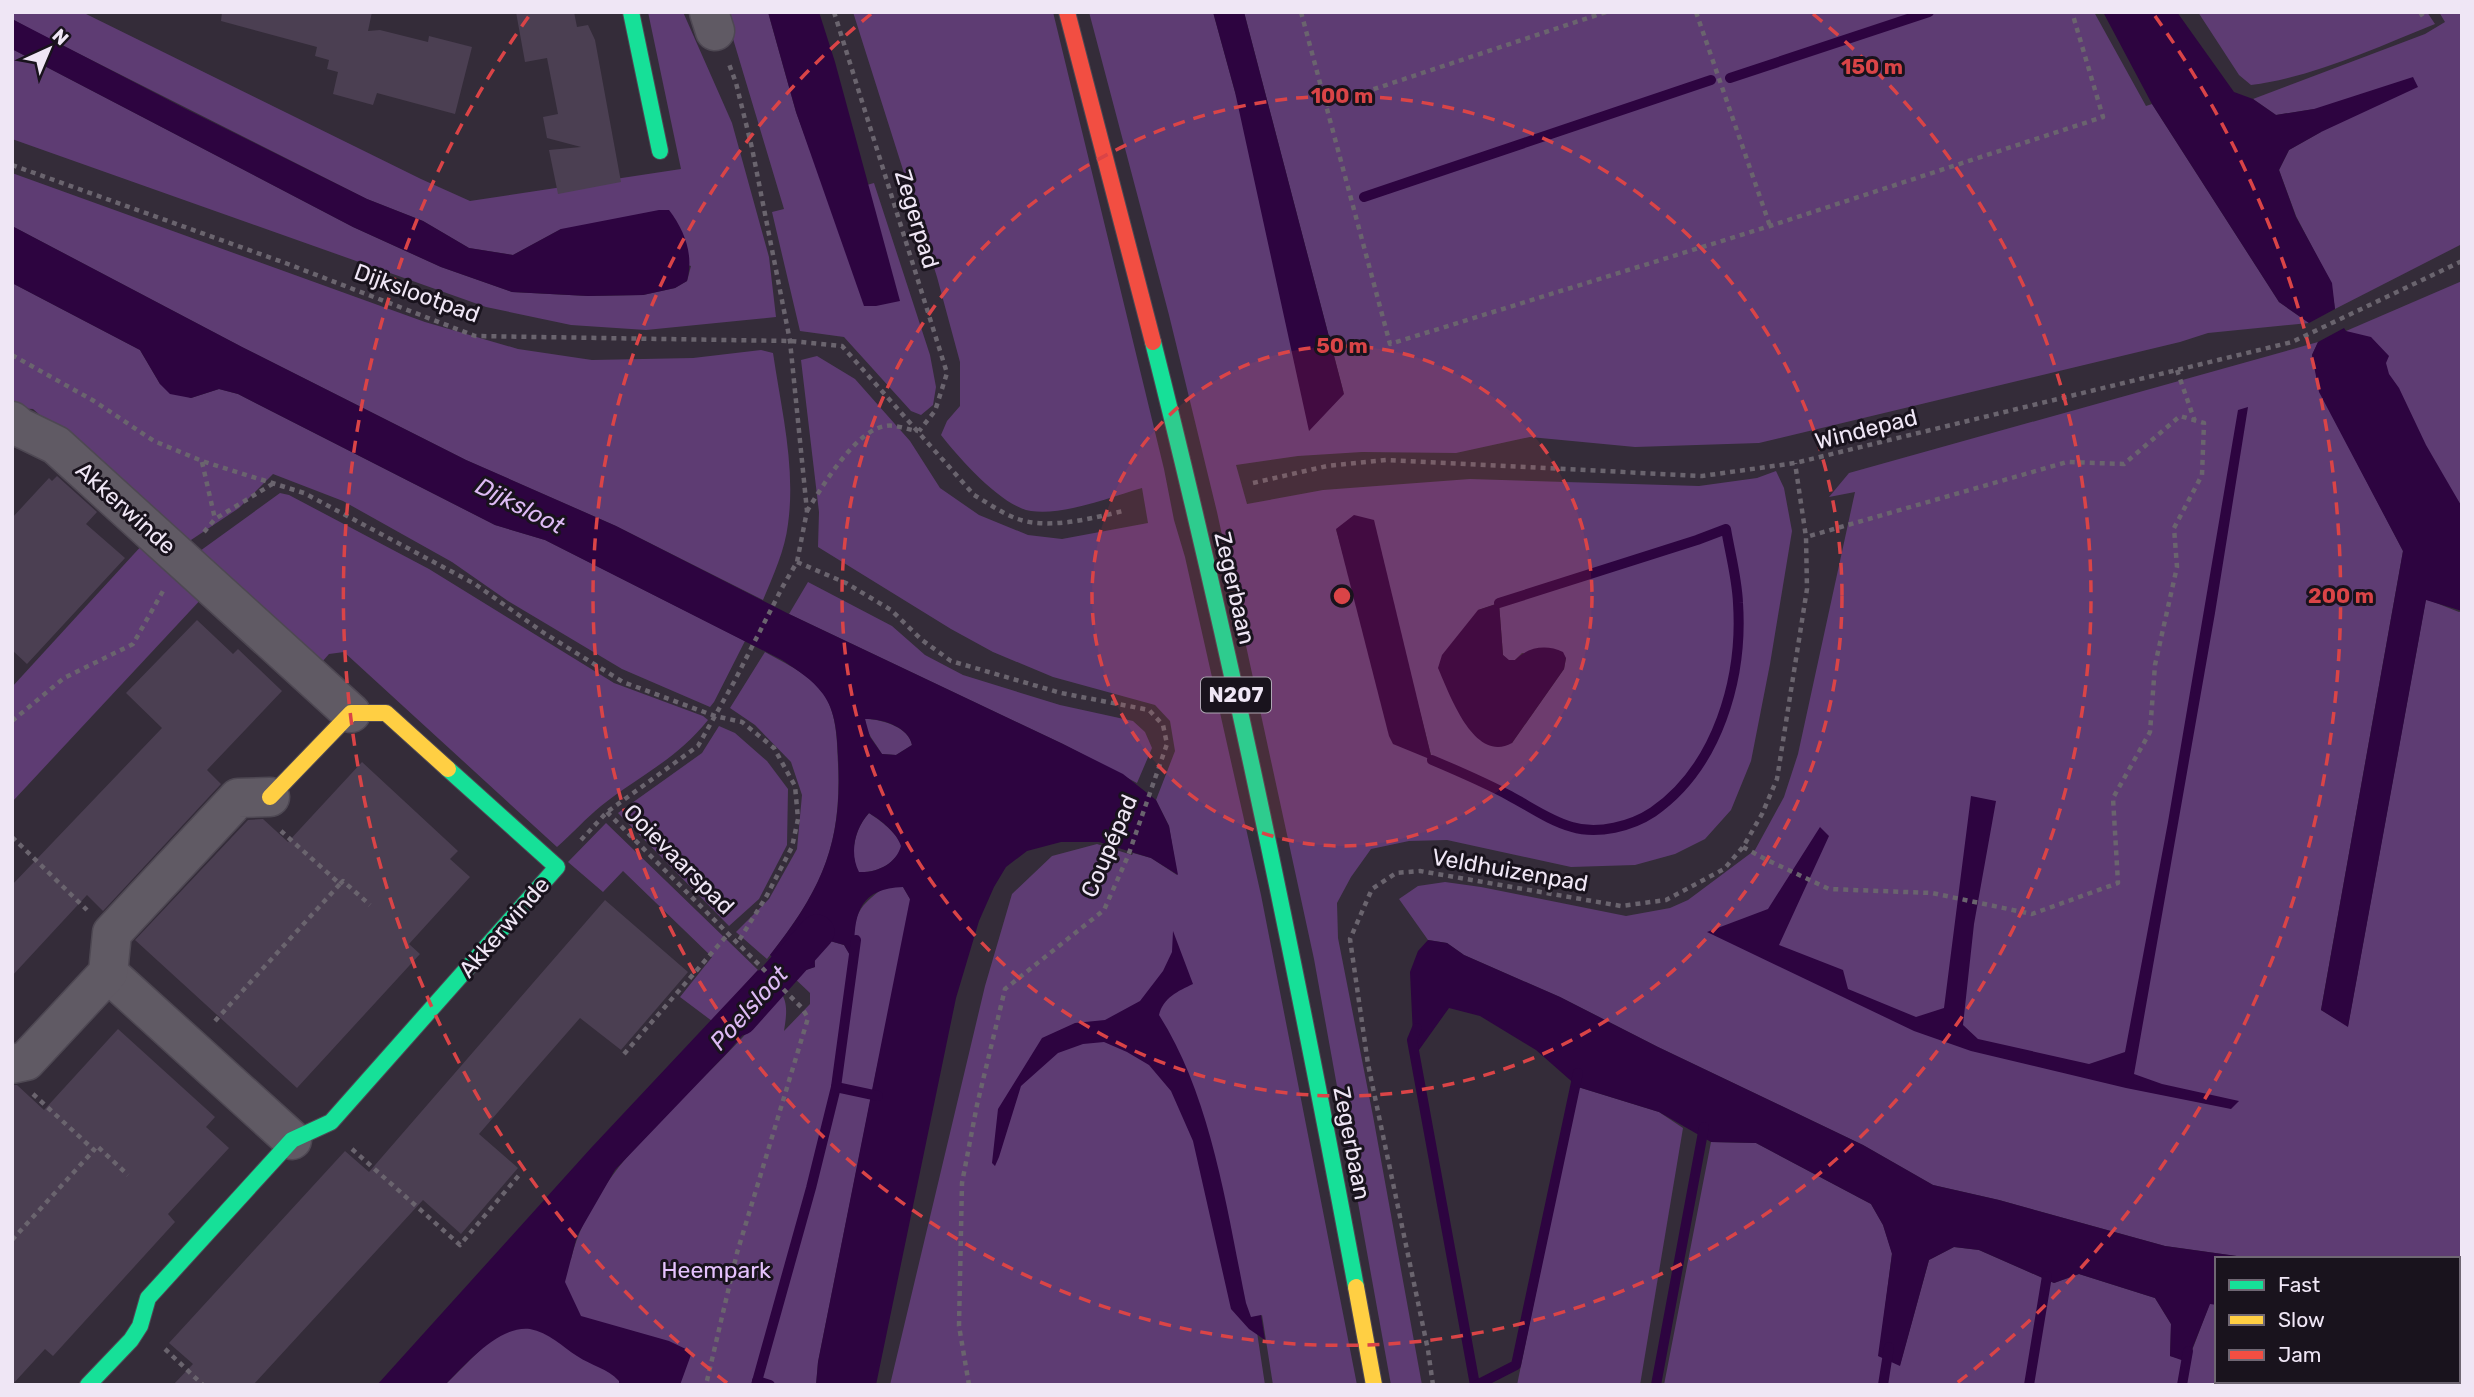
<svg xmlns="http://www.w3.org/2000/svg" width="2474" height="1397" font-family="Rubik,sans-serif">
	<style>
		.green { fill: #5e3c73; fill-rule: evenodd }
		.water { fill: #2d0440; fill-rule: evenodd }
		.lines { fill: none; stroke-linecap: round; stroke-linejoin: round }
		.stream { stroke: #2d0440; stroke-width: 10 }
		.canal { stroke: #2d0440; stroke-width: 35 }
		.building { fill: #4b3f52 }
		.street-casing { stroke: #4e4853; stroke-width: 41 }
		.fast-casing { stroke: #4e4853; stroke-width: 18 }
		.slow-casing { stroke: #4e4853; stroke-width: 18 }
		.jam-casing { stroke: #4e4853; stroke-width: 18 }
		.path { stroke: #6a646e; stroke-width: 4.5; stroke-dasharray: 5 5; stroke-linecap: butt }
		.street { stroke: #605a64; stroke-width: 38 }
		.fast { stroke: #16e098; stroke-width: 16 }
		.slow { stroke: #ffcf43; stroke-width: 16 }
		.jam { stroke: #f24e42; stroke-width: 16 }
		.ring { fill: none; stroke: #da4447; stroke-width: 3.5; stroke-dasharray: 12 9 }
		.labels { text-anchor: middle; stroke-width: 6; stroke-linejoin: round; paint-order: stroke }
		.shield { fill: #19131d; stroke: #afa7b4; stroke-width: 2 }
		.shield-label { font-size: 21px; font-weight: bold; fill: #efe6f5 }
		.street-label { font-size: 23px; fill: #efe6f5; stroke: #19131d }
		.park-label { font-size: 23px; fill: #e5c2fd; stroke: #19131d }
		.water-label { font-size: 24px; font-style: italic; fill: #ddbaf4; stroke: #19131d }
		.centre { fill: #da4447; stroke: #19131d; stroke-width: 3.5 }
		.ring-label { font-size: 21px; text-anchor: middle; font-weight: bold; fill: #da4447; stroke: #19131d; stroke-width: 6; stroke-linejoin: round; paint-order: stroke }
	</style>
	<rect width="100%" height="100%" fill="#342c39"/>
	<!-- green -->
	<g class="green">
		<path d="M12,12H82L421,179L470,201L681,169L648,12H683L732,123L769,257L776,317L646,330L571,325L486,307L12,139V49L353,227L441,267L512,292L588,296L643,295L675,288L687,281L691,266L561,229L513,255L469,248L423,221L367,199L32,30L12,19Z"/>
		<path d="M725,12H768L796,112L827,196L874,183L930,355L936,387L933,405L921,415L911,411L844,337L800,331L772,212L784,209Z"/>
		<path d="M853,12H1053L1164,469L1174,520L1185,557L1261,895L1357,1385H1273L1262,1315L1255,1319L1265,1385H890L985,986L1012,894L1052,856L1097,844L1132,855L1133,853L1151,858L1177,875L1169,826L1156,800L1175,751L1170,721L1155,705L1053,677L993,652L951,629L818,547L819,512L801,360L817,356L855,379L910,441L940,488L979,515L1028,535L1062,539L1148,523L1142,488C1111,497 1063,516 1031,511C1002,507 958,457 941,435L947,421L960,406V362L937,277Z"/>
		<path d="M1089,12H1213L1235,92L1344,394L1244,12H2094L2146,106L2152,104L2279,302L2309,323L2208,333L2180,342L1759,443L1635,447L1530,437L1456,453L1362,452L1298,456L1236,465L1247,504L1323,490L1470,479L1699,486L1757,478L1776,471L1784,488L1792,531L1770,664L1751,761L1731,810L1705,839L1675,854L1635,865L1571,867L1447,840L1409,841L1371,849L1351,877L1337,903L1338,938L1373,1116L1422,1385H1391L1314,959L1217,512L1169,315ZM1336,529L1400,634L1432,759L1354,593ZM1499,603L1503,655L1509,661L1515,660L1522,653L1566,658L1564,669L1512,743L1478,610Z"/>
		<path d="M2198,12H2427L2435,24C2375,48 2314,77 2251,85L2239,75Z"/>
		<path d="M2439,12H2462V244L2335,309L2331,283L2296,216L2279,170L2289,150L2321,132L2314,109L2276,115L2253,99L2425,34L2445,22Z"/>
		<path d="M12,173L425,322L518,349L592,360L693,358L761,350L773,353C781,408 796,467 788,524C785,550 773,576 763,600L616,526L466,460L242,347L12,226Z"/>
		<path d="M2462,281V507L2346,331Z"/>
		<path d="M12,283L140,350L160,384L191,398L219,389L238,394L495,525L545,540L745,641L714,702L710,707L622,669L508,601L452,562L343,501L273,474L239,508L185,544L33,409L16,408L12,405Z"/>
		<path d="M2318,342L2312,355L2320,392L2403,551L2321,1010L2348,1026L2426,599L2459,612L2462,611V1292L2458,1291V1259H2258L2165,1246L1999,1200L1933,1185L1863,1145L1658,1047L1560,997L1464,955L1447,943L1428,940L1399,899L1418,886L1445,882L1481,887L1626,916L1670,908L1688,900L1755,850L1784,797L1798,754L1855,492L1829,497L1849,473Z"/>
		<path d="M280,493L289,495L429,569L614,683L703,716L708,720C676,760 640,775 601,806C586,818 572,834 557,847L344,652L329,654L315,670L193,556Z"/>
		<path d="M144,543L204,596L12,802V687Z"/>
		<path d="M808,582L892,626L925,655L963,675L1060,705L1133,721L1145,732L1152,748L1137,783L1063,744L789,614Z"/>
		<path d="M765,652C786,664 812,675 825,696C837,716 837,741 838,764C842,849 819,893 767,959L736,932L769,899L797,849L802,795L791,762L755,725L730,708Z"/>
		<path d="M865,719C881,719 909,727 912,745L896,755L882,754C875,742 866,734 865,719Z"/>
		<path d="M719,726L735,733L767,761L788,789L787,845L759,899L729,926L618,813L702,753Z"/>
		<path d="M869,813C881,821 896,832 902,846C896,864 877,873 858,872C849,853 855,828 869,813Z"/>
		<path d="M606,823L758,970L712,1021L680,997L712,957L623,871L603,892L568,862Z"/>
		<path d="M885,887H903L910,899L911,915L876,1072L818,1362L816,1385H445L571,1259C599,1150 717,1081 780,992C789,1002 786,1018 784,1031L810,1004V993L791,975L815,967L814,946L830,941L844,945L852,958L854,956C853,918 854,909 885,887Z"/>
		<path d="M1578,1087L1659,1112L1683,1128L1640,1385H1517Z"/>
		<path d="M1711,1142L1756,1143L1871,1204L1883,1225L1892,1253L1879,1356L1900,1365L1929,1260L1954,1247L1979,1250L2054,1283L2079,1274L2155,1298L2171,1324L2170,1356L2188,1361L2210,1303L2217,1305V1381H2442L2441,1385H1664Z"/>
	</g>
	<!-- water -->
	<g class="water">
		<path d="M768,12H819L835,62L900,301L876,306H864L796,112Z"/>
		<path d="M1213,12H1244L1344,394L1309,431L1235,92Z"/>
		<path d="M2103,12H2177L2234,92L2253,99L2276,115L2314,109L2413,77L2418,87L2321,132L2289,150L2279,170L2296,217L2332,283L2335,309L2309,323L2279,302L2152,104Z"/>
		<path d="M12,19L184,108L367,199L423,221L469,248L513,255L561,229L659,210H669C685,231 694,255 687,281L675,288L643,295L588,296L512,292L441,267L353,227L12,49Z"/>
		<path d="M12,226L242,347L466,460L616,526L789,614L1063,744L1123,774L1156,800L1169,826L1178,875L1151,858L1099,842H1061L1027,851L1006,867L994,887L979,921L956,998L876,1385H816L818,1362L910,899L903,887C853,888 853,924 855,964L844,945L830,941L814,946L815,967L791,975L770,955C823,888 843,842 838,756C837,735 836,712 823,694C812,679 797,670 782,660L545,540L495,525L238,394L219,389L191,398L170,394L160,384L140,350L12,283ZM865,719C881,718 909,727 912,745L896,755L882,754L870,737ZM869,813C881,820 897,833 901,846C896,864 877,873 859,872C849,853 855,828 869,813Z"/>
		<path d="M2344,328L2346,331L2371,337L2389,356L2386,363L2389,374L2399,388L2426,445L2462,507V611L2426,600L2348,1027L2321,1010L2403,551L2319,392L2312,355L2318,342Z"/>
		<path d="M2248,407L2215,613L2134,1074L2162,1084L2239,1101L2231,1109L2126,1088L1971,1051L1914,1031L1707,932L1768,909L1820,827L1829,836L1779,945L1843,970L1848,989L1916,1017L1944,1008L1971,796L1996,801L1974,924L1963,1025L1978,1039L2089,1064L2125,1052L2168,822L2238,410Z"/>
		<path d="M1354,515L1374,520L1432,760L1393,744L1389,736L1336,529Z"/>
		<path d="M1499,603L1503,655L1509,660H1515C1528,647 1546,644 1563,652L1566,658L1564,669L1512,743C1474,764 1450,695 1438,668L1442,655L1478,610Z"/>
		<path d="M1173,931L1193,984C1178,991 1163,998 1159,1015C1211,1096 1227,1210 1246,1303L1251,1317L1261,1315L1265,1340L1249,1329L1231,1309L1193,1141L1171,1091L1149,1065L1127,1052L1104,1042L1083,1044L1058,1053L1021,1086L999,1157L995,1166L992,1163L998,1109L1042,1038L1075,1023L1105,1020L1140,1001L1163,971L1172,952Z"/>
		<path d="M1428,940L1447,943L1464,955L1560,997L1658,1047L1863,1145L1933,1185L1999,1200L2165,1246L2258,1259H2217V1305L2210,1304L2187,1362L2170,1356L2171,1324L2155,1298L2079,1274L2054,1283L1979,1250L1954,1247L1929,1260L1900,1366L1878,1356L1892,1254L1883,1225L1871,1204L1756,1143L1711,1142L1659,1112L1578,1087L1536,1050L1480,1016L1449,1008L1414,1057L1410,972L1418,951Z"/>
		<path d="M758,970L780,992L728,1052L615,1170L577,1236L565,1282L581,1316L669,1341L692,1352L680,1385H619V1381C607,1368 592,1366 577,1356C563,1347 548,1332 530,1329C499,1325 465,1365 445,1385H377L591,1148Z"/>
	</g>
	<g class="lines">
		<!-- stream -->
		<g class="stream">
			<path d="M1730,78L1929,12"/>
			<path d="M1364,197L1711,80"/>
			<path d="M1432,760C1458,771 1484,782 1510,796C1529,806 1550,821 1572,827C1598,835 1632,826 1653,812C1718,767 1743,678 1738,603C1737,578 1730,553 1726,529L1697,540L1499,603"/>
			<path d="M1417,1028L1412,1040L1475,1385"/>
			<path d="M836,1087L878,1096"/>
			<path d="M757,1381L770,1385"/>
			<path d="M756,1385L811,1188L836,1087L856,940"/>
			<path d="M1477,1385L1516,1365L1578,1073"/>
			<path d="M1656,1385L1704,1127"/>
			<path d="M1883,1385L1889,1347"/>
			<path d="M2029,1385L2047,1276"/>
			<path d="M2182,1385L2188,1351"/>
			<path d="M2327,1385L2328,1381"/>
		</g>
		<!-- canal -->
		<path class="canal" d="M740,1018L817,932"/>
	</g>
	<!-- building -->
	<g class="building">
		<path d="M222,12H372L368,31L380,30L428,42L429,36L472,47L455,114L377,93L373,105L333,94L338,72L327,69L329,60L315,56L317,47L221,21Z"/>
		<path d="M516,12H574L577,27L588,25L595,40L621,182L558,194L549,150L581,147L547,138L543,117L558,114L547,58L525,62Z"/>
		<path d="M57,476L97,512L86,524L125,558L27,664L12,650V518L49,478L52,481Z"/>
		<path d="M197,620L233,654L238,649L282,691L207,770L221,784L103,911L87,895L12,976V885L162,728L126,693Z"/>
		<path d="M362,762L458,851L450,859L470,877L409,944L420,954L297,1088L135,940L248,820L263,819L288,842Z"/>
		<path d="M605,900L688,972L621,1050L580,1018L524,1082L479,1134L518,1168L461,1234L423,1200L253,1385H173L193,1364L169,1343L345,1151L369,1172Z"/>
		<path d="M118,1029L215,1117L206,1127L229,1148L168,1214L175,1222L53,1356L45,1349L12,1385V1085H17L44,1110Z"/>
	</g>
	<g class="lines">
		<!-- street casing -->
		<g class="street-casing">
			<g id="street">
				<path d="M709,12L715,31"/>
				<path d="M12,421L19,427L56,445L351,713"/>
				<path d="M108,973L292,1140"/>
				<path d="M12,1064L26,1061L108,973L112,933L238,798L270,797"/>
			</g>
		</g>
		<!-- fast casing -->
		<g class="fast-casing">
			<g id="fast">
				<path d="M631,12L660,151"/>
				<path d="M1153,342C1232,654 1297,970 1356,1287"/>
				<path d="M88,1385L131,1340L140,1326L148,1298L292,1140L331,1122L557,867L448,769"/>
			</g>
		</g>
		<!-- slow casing -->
		<g class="slow-casing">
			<g id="slow">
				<path d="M270,797L351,713H386L448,769"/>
				<path d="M1356,1287L1374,1385"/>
			</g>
		</g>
		<!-- jam casing -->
		<g class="jam-casing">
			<path id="jam" d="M1067,12L1153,342"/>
		</g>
		<!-- path -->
		<g class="path">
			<path d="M834,12L947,373L935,411L919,431"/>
			<path d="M1301,12L1390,344L1770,226L2103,117L2072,12"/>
			<path d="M1696,12L1770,226"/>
			<path d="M2420,12L2424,18"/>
			<path d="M1326,105L1606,12"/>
			<path d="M12,165L288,264L475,336L790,341L842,346L974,495C988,503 1003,514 1018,519C1048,530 1093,518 1123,511"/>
			<path d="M12,355L94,401L154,441L202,461L304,493L475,584L544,633L623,682L715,716L742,722L774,748L795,786L798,819L792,847L766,897L738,942"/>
			<path d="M2177,370L2194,419"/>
			<path d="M202,462L215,519"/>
			<path d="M1253,483L1327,466L1386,460L1702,476L1795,463L2292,342L2462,261"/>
			<path d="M807,511C822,487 856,429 886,426C895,424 908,430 918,431"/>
			<path d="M204,532L215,519L274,483"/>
			<path d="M797,562L846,583L891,610L922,640L951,661L1061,693L1149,710L1163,725L1167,744L1128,856L1104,910L1005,989L977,1105L962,1183L959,1326L969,1385"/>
			<path d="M12,721L64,678L133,644L163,591"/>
			<path d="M607,812L802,1008L808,1018L737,1253L706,1385"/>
			<path d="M12,837L87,910"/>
			<path d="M581,840L607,812L698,746L734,682L783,586L797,562L807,511L790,341L752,148L736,83L729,64"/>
			<path d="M1743,847L1765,859L1829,889L1932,893L2032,914L2118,883L2113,798L2150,732L2155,665L2177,567L2174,528L2202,475L2204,423L2180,416L2124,464L2067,462L1806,537"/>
			<path d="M340,884L343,881L370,905"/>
			<path d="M215,1021L340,884L281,831"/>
			<path d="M624,1054L729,933"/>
			<path d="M33,1094L94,1150L97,1146L128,1175"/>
			<path d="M352,1149L460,1245L520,1174"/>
			<path d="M12,1240L94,1150"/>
			<path d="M165,1349L203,1385"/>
			<path d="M1433,1385L1428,1350L1368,1064L1350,939L1372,889L1396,873L1420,871L1621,906L1666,900L1724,869L1743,847L1762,814L1777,779L1807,589L1806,537L1795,463"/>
		</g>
		<!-- street -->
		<use href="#street" class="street"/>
		<!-- fast -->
		<use href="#fast" class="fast"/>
		<!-- slow -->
		<use href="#slow" class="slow"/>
		<!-- jam -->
		<use href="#jam" class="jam"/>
	</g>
	<!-- distance rings -->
	<circle cx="1342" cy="596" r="250" fill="#da4447" fill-opacity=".12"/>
	<g class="ring">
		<circle cx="1342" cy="596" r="250"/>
		<circle cx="1342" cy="596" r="500"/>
		<path d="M1813 14A749 749 0 1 1 871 14"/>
		<path d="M727 1383A999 999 0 0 1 529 16M2155 16A999 999 0 0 1 1957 1383"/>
	</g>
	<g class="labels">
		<!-- shield labels -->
		<rect class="shield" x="1201" y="677.5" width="70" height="35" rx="5"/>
		<g class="shield-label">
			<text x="1236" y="702">N207</text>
		</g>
		<!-- street labels -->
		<g class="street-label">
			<text transform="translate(917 219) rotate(73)" y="8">Zegerpad</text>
			<text transform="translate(417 293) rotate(20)" y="8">Dijkslootpad</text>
			<text transform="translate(1866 429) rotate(-14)" y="8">Windepad</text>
			<text transform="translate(126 508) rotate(42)" y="8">Akkerwinde</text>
			<text transform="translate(1235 588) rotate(77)" y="8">Zegerbaan</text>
			<text transform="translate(1109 846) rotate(-67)" y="8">Coupépad</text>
			<text transform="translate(679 859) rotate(45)" y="8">Ooievaarspad</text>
			<text transform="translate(1510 870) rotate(10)" y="8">Veldhuizenpad</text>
			<text transform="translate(504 927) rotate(-49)" y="8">Akkerwinde</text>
			<text transform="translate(1352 1143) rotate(79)" y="8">Zegerbaan</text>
		</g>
		<!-- park labels -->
		<g class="park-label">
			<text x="716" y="1278">Heempark</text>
		</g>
		<!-- water labels -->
		<g class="water-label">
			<text transform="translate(520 506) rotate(27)" y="8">Dijksloot</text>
			<text transform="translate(749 1008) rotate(-48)" y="8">Poelsloot</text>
		</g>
	</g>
	<circle cx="1342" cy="596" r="10" class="centre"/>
	<g class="ring-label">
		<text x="1872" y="74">150 m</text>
		<text x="1342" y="103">100 m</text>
		<text x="1342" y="353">50 m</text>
		<text x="2341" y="603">200 m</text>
	</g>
	<!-- border -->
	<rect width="2474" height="1397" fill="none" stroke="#efe6f5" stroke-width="28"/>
	<!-- legend -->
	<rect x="2215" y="1257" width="245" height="126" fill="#19131d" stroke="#6f6773" stroke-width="2"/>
	<rect x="2229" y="1280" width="35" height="10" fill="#16e098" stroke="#6f6773" stroke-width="2"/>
	<text x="2278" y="1292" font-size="21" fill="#efe6f5">Fast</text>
	<rect x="2229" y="1315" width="35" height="10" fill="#ffcf43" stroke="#6f6773" stroke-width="2"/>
	<text x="2278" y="1327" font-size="21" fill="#efe6f5">Slow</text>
	<rect x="2229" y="1350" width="35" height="10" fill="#f24e42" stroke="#6f6773" stroke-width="2"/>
	<text x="2278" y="1362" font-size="21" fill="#efe6f5">Jam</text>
	<!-- north arrow -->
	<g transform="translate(49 49) rotate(44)" stroke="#19131d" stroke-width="5" paint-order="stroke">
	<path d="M0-5L12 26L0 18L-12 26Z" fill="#efe6f5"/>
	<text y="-10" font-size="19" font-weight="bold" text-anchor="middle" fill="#efe6f5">N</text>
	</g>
</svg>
